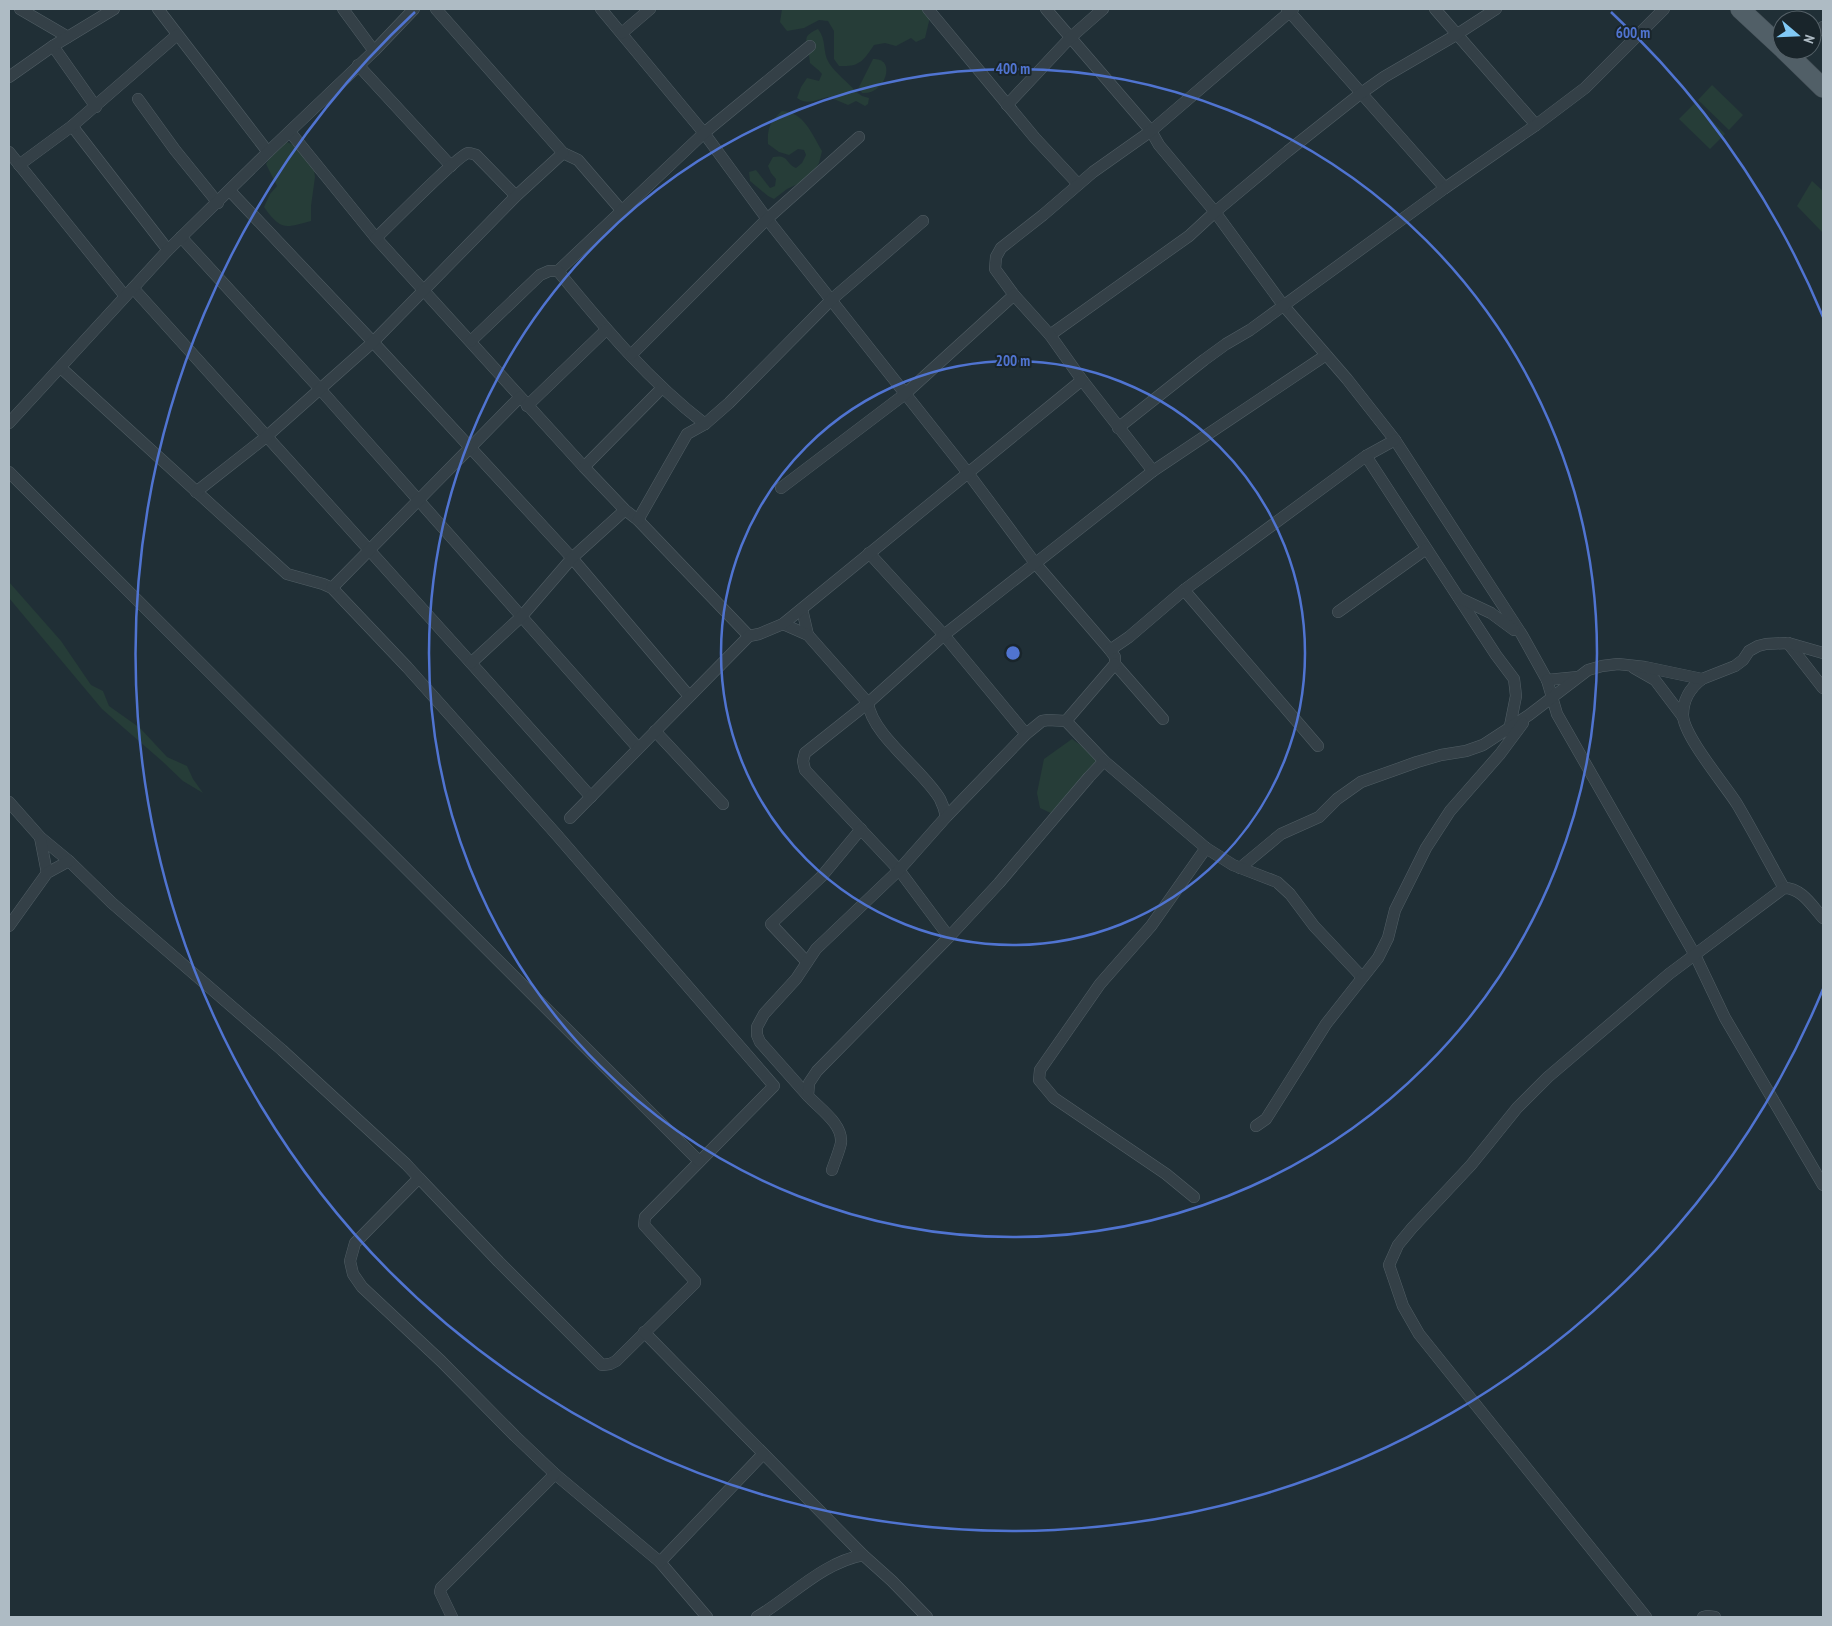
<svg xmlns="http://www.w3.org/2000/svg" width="1832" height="1626" font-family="'PT Sans Narrow',sans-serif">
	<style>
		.green { fill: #263d38 }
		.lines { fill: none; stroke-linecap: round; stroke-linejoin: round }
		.street-casing { stroke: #515e65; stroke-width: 12 }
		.primary-casing { stroke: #404c53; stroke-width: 20 }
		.street { stroke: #344047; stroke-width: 11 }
		.primary { stroke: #515f67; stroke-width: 19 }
		.ring { fill: none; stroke: #5074d1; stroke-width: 2.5 }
		.centre { fill: #5074d1; stroke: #19252b; stroke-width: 2.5 }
		.ring-label { font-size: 15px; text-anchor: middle; font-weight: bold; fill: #5074d1; stroke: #19252b; stroke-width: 4; stroke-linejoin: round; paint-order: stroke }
	</style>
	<rect width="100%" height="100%" fill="#202f36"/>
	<!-- green -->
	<g class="green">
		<path d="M782,9H932L925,38L916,42L911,38L896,46L885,43L874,45C863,61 860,67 839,66L834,59V31L828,21L819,20L804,28L787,31L780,22Z"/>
		<path d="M818,29C827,40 822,52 829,63C836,74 848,82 856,92L862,96L869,98L868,104L865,106L856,101L848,105L829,97C817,99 808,106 797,98L801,87L807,78L819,81L822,74C818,69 813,66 810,63C810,62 809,56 809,54C806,40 802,36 818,29Z"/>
		<path d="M873,59C897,57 886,95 862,93L859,87Z"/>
		<path d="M1712,85L1743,115L1729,130L1698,100Z"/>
		<path d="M1695,103L1725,134L1710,149L1679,119Z"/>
		<path d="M782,111C804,112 812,134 822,151L819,163L810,176L800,183L787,189L774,199L768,196L750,181L749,172L756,170L770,188L775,186L776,179L771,173L768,166L773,157C789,154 785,163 796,168L802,163L806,155L804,150L798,149L789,155L779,152L768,144C767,129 770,121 782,111Z"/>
		<path d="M287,142L302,149L313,162L315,177L311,206V221C285,228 281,231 264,207L270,194L277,186L266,164L275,149Z"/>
		<path d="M1812,181L1823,191V233L1797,206Z"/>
		<path d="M9,582L61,641L91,685L103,691L109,706L140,728L167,757L187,766L193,779L203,793L183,781L162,761L102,709L9,598Z"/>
		<path d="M1072,739L1093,754L1102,765L1057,816L1040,808L1037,793L1044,759Z"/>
	</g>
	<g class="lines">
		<!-- street casing -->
		<g class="street-casing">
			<g id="street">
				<path d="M20,9L68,37"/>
				<path d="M158,9L268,152"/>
				<path d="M343,9L374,51"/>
				<path d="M436,9L563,153L578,160L622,211"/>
				<path d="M601,9L704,133L767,219L968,473L1035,563L1110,650L1115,657V664L1163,719"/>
				<path d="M928,9L1035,138L1078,184"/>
				<path d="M1046,9L1151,131L1159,145L1215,212L1283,305L1347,379L1395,440L1522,635L1547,680L1578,677"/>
				<path d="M1287,9L1445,188"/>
				<path d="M1435,9L1536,125"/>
				<path d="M622,33L650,9"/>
				<path d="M1812,36L1823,27"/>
				<path d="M53,46L96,107"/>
				<path d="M358,65L451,166"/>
				<path d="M9,77L53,46L114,9"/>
				<path d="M138,99L175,150L218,203"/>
				<path d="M1007,105L1070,38L1103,9"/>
				<path d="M72,126L168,250"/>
				<path d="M290,132L376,238L584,467L625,510L638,520L749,636"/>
				<path d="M9,152L125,296"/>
				<path d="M19,165L72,126L177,35"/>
				<path d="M230,191L373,342L572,558L689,696"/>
				<path d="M181,237L320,389L638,748"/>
				<path d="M376,238C389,226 457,156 468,153C471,153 473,154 476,155L516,196"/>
				<path d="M558,271L704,133L810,46"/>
				<path d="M133,288L471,663L591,797"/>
				<path d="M1014,295L995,269L996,257L1001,248L1043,215L1093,172L1151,131L1293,9"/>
				<path d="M1050,335L1189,236L1215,212L1288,151L1360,94L1384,77L1456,35L1496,9"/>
				<path d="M471,341L540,275L549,271H558C603,326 649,381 705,424"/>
				<path d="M631,355L767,219L859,137"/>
				<path d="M61,368L287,574L323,584L332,588L407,667L556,834L774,1086L645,1217L644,1225L695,1281V1283L616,1361L610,1364L602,1365L499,1262L419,1178"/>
				<path d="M527,406L606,330"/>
				<path d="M9,423L168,250L268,152L374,51L414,9"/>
				<path d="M1118,428L1204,360L1226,344L1250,330L1445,188L1536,125L1585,88L1664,9"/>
				<path d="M1366,456L1496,655L1514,679L1515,687L1516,696L1509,731"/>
				<path d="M584,467L662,388"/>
				<path d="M9,472L699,1161"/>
				<path d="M781,488L905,394L1014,295L1050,335L1082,380L1153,471"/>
				<path d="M196,492L266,437L373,342L516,196L563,153"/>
				<path d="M638,520L687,434L705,424L729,403L831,300L923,221"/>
				<path d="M869,553L944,635L1026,734"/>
				<path d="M332,588L520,397"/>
				<path d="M1184,590L1318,746"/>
				<path d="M1459,598L1491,613L1514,630"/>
				<path d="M802,609L808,635"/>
				<path d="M1338,612L1426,549"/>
				<path d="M783,624L808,635L868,703C872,735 923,770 940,799C943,805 945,811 946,817"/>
				<path d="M1788,643L1823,688"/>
				<path d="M1110,650L1129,637L1184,590L1366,456L1395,440"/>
				<path d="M471,663L522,616L572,558L625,510"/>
				<path d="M1634,668L1655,680L1683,717"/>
				<path d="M1702,679C1690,688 1683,700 1683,715C1683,735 1725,785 1737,804C1753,831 1768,860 1784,888"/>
				<path d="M1547,680L1557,714L1695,955L1725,1018L1823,1185"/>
				<path d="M1066,721L1115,664"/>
				<path d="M655,731L723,804"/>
				<path d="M9,802L40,837L69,861L112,903L282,1050L406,1164L419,1178L355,1243L350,1261L353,1274L362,1287L441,1361L515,1436L555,1474L660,1562L707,1617"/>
				<path d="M570,818L749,636L759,634L783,624L1082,380"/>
				<path d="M40,837L47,873"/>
				<path d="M1240,868L1281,834L1319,817L1337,799L1361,782L1417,762L1441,755L1466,751L1483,745L1529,715L1588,670L1602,666L1618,664L1645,667L1702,679L1735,666L1743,660L1749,651L1758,646L1766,644L1788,643L1823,653"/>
				<path d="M9,926L47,873L69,861"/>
				<path d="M949,937L899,870L805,770L803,761L805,753L868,703L944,635L1153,471L1326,355"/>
				<path d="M807,962L771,924L822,876L861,829"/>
				<path d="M808,1096L760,1042L757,1035V1027L764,1014L796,979L816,949L899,870L946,817L1026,734L1042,721L1048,720L1066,721L1104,761L1206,848L1233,865L1277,882L1290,894L1314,926L1362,977"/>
				<path d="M1256,1126L1266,1119L1326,1024L1378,958L1388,938L1395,910L1426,848L1450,811L1500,754L1523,723"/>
				<path d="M832,1170C835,1161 839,1152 841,1143C843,1124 820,1109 808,1096L809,1083L817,1071L949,937L999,883L1089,777L1104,761"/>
				<path d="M1194,1197L1166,1174L1054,1098L1039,1080L1040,1070L1100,984L1151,926L1206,848"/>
				<path d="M644,1332L863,1555"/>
				<path d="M660,1562L763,1454"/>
				<path d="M452,1617L440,1592L441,1588L555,1474"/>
				<path d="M757,1617C792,1596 822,1563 863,1555L892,1581L927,1617"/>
				<path d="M1646,1617L1419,1334L1403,1306L1389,1265L1398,1245L1412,1228L1471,1165L1517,1108L1548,1077L1669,974L1784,888C1802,888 1812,906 1823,918"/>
				<path d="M1703,1617L1707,1616L1715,1617"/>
			</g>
		</g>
		<!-- primary casing -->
		<g class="primary-casing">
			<g id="primary">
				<path d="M1740,9L1782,48"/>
				<path d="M1784,50L1823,88"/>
			</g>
		</g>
		<!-- street -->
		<use href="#street" class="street"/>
		<!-- primary -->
		<use href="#primary" class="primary"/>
	</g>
	<!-- distance rings -->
	<g class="ring">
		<circle cx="1013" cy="653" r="292"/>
		<circle cx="1013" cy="653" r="584"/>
		<path d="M1823 989A877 877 0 1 1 415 12M1611 12A877 877 0 0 1 1823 317"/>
	</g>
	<circle cx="1013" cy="653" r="8" class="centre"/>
	<g class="ring-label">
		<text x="1633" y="38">600 m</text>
		<text x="1013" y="74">400 m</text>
		<text x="1013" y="366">200 m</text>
	</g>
	<!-- border -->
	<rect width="1832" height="1626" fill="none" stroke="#aebbc4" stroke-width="20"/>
	<!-- north arrow -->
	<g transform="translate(1797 35) rotate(109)"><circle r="24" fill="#19252b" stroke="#556168"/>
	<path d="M0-4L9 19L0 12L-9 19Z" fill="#81c9f5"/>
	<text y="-8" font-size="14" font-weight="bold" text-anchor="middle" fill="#aebbc4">N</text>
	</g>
</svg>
